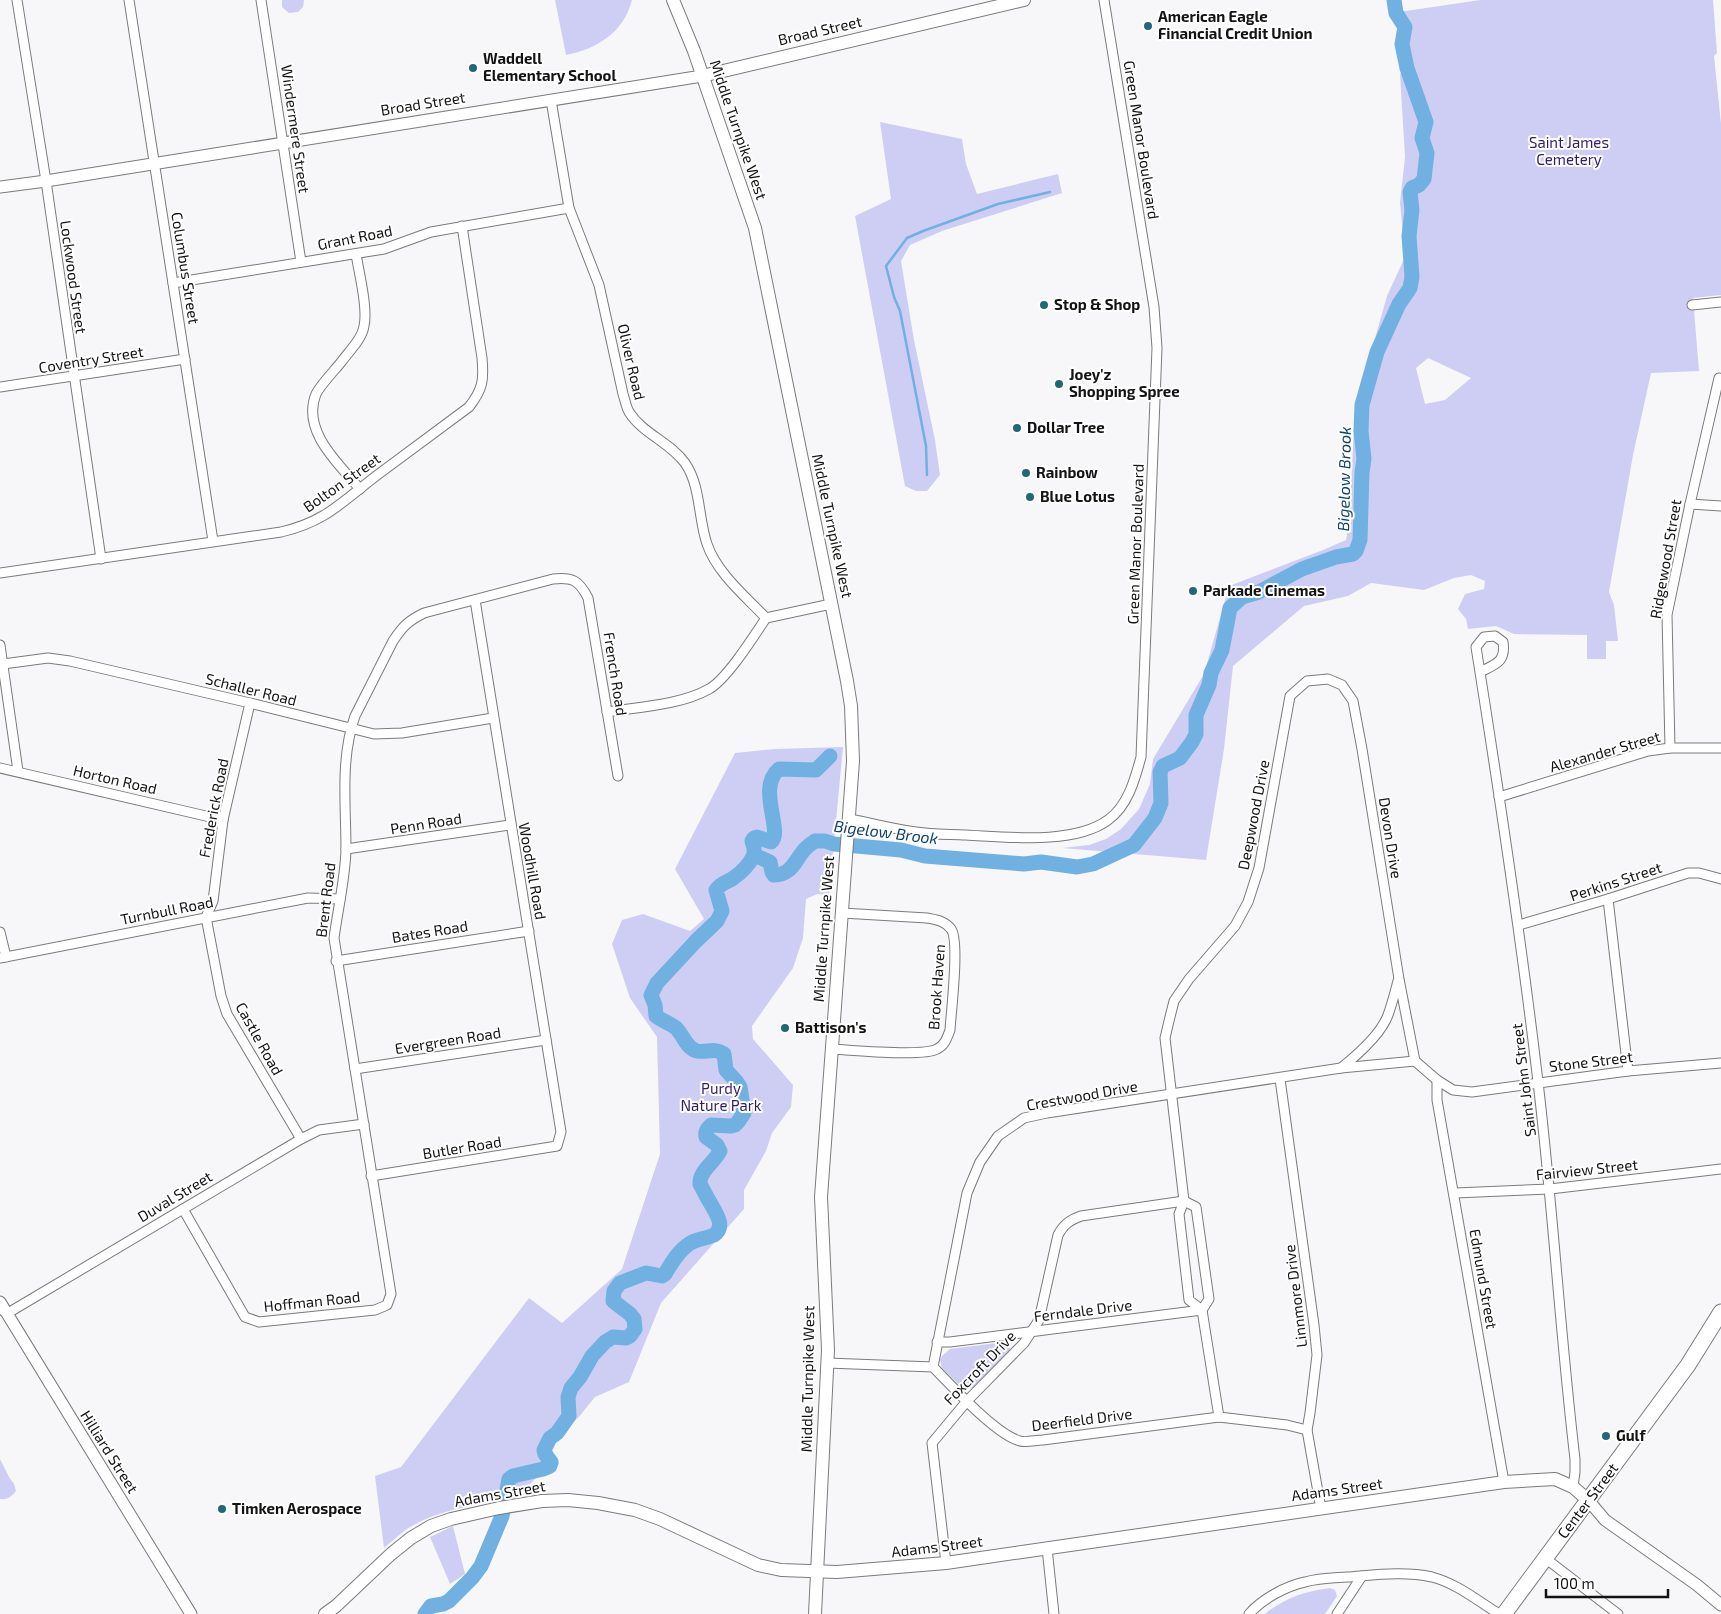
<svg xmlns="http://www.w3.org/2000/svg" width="1721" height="1614" font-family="'Exo 2',sans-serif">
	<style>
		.green { fill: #cecef4; fill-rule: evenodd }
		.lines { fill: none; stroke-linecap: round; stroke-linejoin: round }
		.stream { stroke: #70b1e1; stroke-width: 2.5 }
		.river { stroke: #70b1e1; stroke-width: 15 }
		.minor-casing { stroke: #7b7b7d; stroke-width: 11 }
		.tertiary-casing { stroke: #7b7b7d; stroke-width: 13 }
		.secondary-casing { stroke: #7b7b7d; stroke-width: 14 }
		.primary-casing { stroke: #7b7b7d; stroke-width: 17 }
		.minor { stroke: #fff; stroke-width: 9 }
		.tertiary { stroke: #fff; stroke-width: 11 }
		.secondary { stroke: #fff; stroke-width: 12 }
		.primary { stroke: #fff; stroke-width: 15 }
		.poi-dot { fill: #1f6974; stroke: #fff; stroke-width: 2 }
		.labels { text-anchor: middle; stroke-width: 4; stroke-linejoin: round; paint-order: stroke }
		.poi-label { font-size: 15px; font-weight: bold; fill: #131313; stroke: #fff; text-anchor: start }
		.street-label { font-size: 15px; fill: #131313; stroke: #fff }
		.park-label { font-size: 15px; fill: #2d1e6b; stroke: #fff }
		.water-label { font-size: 16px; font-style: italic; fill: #114364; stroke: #fff }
	</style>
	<rect width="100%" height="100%" fill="#f7f7f9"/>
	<!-- green -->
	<g class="green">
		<path d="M282,0H304L303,7L298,12L289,13L282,7Z"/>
		<path d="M555,0H632C624,32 597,49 566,55Z"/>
		<path d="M1480,0H1713L1717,53L1714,56L1721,124V295L1693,298L1699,371L1651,373L1633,455L1609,592L1614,605L1618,641H1606V659H1587V635L1514,634L1496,626L1468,629L1466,619L1458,609L1465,594L1484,589L1485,581L1471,575L1454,578L1424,590L1371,583L1348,596L1304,606L1233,666L1224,749L1206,860L1062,848L1089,845L1106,839L1121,829L1139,809L1150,784L1153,759L1204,674L1229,586L1323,550L1346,540L1349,523L1355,408L1387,296L1405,257L1400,203L1405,157L1400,74L1407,71L1399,12ZM1428,358L1471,378L1445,400L1425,404L1416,368Z"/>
		<path d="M880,122L962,139L966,164L977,194L1058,174L1062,193L942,231L910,245L901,261L914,340L935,440L940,475L927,491H916L905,486L855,216L891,199Z"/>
		<path d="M843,747L829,895L817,894L806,899L803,938L793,968L752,1026L753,1039L793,1085L791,1107L772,1133L766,1151L744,1190V1209L661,1303L629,1382L595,1397L578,1418L548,1441L559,1464L537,1477L525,1489L495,1490L494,1501C463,1507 424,1514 399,1535C394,1539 389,1544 384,1548L375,1476L401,1467L529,1298L562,1323L622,1269L660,1154L657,1037L630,998L612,944L622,920L643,914L690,931L704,919L675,869L735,753L775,749Z"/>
		<path d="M1005,1342L1010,1345V1350L975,1386L970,1389L961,1387L942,1368L940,1360L942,1356L950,1349Z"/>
		<path d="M0,1459L9,1477L14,1484L16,1491C12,1496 8,1500 0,1499Z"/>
		<path d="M453,1526L465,1574L450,1584L430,1537Z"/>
		<path d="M1330,1588L1335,1590L1337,1596L1325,1614H1265C1284,1598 1306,1591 1330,1588Z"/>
	</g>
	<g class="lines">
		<!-- stream -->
		<path class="stream" d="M927,475L926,446L900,311L894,297L886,266L907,238L923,231L998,204L1050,192"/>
		<!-- river -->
		<g class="river">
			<path d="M754,855L770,862L772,872L774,875C792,875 795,860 805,849C808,846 812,843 815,841H825L834,844L901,850L925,856L1024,864L1041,862L1077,867L1093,864L1134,845L1155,818L1161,803L1160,772L1163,766L1180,758L1192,742L1196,734V715L1209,685L1211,673L1222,650L1230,608L1242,597L1259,592L1302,569L1336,557L1353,554L1356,551L1360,540L1362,472L1364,459L1361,431L1362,405L1377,352L1399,304L1410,288L1412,277L1409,236L1412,210L1410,192L1412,188L1419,185L1424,179L1427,153L1422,138L1426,122L1407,68L1402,44L1405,27L1396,13L1394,0"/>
			<path d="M754,855V848L752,841L754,838L757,837L771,842C784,832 756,788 779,769L816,770L830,756"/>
			<path d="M425,1614L431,1606L443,1604L449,1601L472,1578L481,1566L502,1516L509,1479L513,1476L543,1469L550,1466L551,1462L545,1454L544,1450L550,1438L557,1433L569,1416L568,1397L571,1388L580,1377L592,1356L605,1342L613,1337L626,1338L630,1336L635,1329L634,1319L630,1314L613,1301L614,1291L620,1283L646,1273L662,1276L665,1274C671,1264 678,1251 689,1244C696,1239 705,1239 714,1235C726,1227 716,1213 711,1204C707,1198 704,1191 700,1184C699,1171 714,1163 720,1151L717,1145L706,1137C705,1131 707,1129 711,1125L731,1126L735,1125L738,1122L744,1113L740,1087L736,1081L726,1070L724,1054C714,1047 707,1053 697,1051C686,1048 684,1036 676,1028C670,1023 662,1021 656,1016L655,1005L651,995L657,983L696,941L717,921L722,911L716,890C721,883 725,883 732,879C741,873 749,865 754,855"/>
		</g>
		<!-- minor casing -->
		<g class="minor-casing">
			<g id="minor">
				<path d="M17,0L46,181L101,559"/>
				<path d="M129,0L213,541"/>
				<path d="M261,0C275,87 287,175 301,262"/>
				<path d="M551,100L569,208L599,285L623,394C625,400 626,407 629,412C643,434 670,442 685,463C701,486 698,518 707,544C717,573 745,596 766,618"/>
				<path d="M356,254C359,273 368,308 364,326C362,339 350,350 342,361C335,370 321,384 316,394C301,431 339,464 360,489"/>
				<path d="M173,283L384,249L431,232L569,208"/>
				<path d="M1692,305L1721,302"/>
				<path d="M0,387L185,359"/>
				<path d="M1690,504L1721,506"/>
				<path d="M0,573L281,532C325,522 342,502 376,476C407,453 438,430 469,407C483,389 484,380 482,358L462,226"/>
				<path d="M0,645L18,771"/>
				<path d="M3,664L48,658L70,661L250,703L374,734L402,733L493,718"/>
				<path d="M1480,672C1496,664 1506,662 1503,642L1495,636L1484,637L1476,647C1499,792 1521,936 1538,1082C1553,1208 1560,1333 1575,1459V1472L1573,1487"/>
				<path d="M250,703L223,820L213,901L206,917L221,996L227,1014L301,1139"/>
				<path d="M607,712C639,707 681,705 709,689C727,679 754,636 766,618L831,604"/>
				<path d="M1670,748L1667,615L1690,504L1719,378"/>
				<path d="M0,768L223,820"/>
				<path d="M1499,797L1648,751L1670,748H1721"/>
				<path d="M849,819C872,823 894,829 916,832C933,835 950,834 966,835C1007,837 1074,845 1108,820C1128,806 1135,779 1141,757L1157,348L1154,307L1104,0"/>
				<path d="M346,849L510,825"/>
				<path d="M1608,899L1628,1071"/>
				<path d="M1519,925L1608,899L1688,873H1699L1721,879"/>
				<path d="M0,932L6,957"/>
				<path d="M0,958L308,898L340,899"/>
				<path d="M336,961L529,931"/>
				<path d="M831,1049C851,1050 923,1057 937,1049C945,1045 947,1038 950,1030C951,1012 960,941 951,929C945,921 937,920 927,918L842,913"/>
				<path d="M1415,1061L1437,1080L1453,1090L1472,1092L1628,1071L1721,1063"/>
				<path d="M1341,1068C1356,1056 1381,1034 1388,1015C1392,1004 1395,992 1398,981"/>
				<path d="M355,1069L546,1040"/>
				<path d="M1280,1079L1314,1325L1317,1355L1310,1413L1307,1430L1321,1509"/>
				<path d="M1437,1080V1100L1504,1482"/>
				<path d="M371,1176L557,1146L561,1132L475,600"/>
				<path d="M1455,1193L1550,1189L1721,1169"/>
				<path d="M1184,1201L1196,1207L1209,1299L1202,1310L1219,1417"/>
				<path d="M183,1209L245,1317L259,1322L375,1310L387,1305L391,1294L334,938C338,908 345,880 346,850C346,805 340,759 355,716L393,641C403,626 408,621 424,613L553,579C572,577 579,580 588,598L618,776"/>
				<path d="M2,1310L8,1313L301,1139L319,1130L364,1124"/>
				<path d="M1202,1310L1189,1300L1179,1214L1184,1201L1165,1038L1169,1021L1174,1001L1189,979L1235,926L1248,902L1259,868L1290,696L1307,681L1328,679L1342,685L1353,701L1362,749L1399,979L1415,1061"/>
				<path d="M937,1342H950L1202,1310"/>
				<path d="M827,1363L933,1367C952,1386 996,1435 1020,1441C1026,1443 1036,1440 1043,1440L1219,1417L1287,1425L1307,1430"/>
				<path d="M933,1367L967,1193L980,1162L998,1136L1024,1118L1047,1113L1341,1068L1415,1061"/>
				<path d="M1047,1548L1054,1614"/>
				<path d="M1545,1558L1618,1614"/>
				<path d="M946,1563L932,1443L967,1401L1024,1343L1039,1320L1058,1235C1064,1224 1070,1220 1081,1216L1184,1201"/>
				<path d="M1249,1614C1262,1599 1286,1586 1305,1582C1319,1578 1333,1578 1347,1577C1375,1575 1404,1571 1432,1577C1456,1583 1478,1601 1499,1614"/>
				<path d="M1337,1614L1362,1576"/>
			</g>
		</g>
		<!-- tertiary casing -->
		<g class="tertiary-casing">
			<g id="tertiary">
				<path d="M0,187L46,181L702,76"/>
				<path d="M0,1302L191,1614"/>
				<path d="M1589,1501L1605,1520L1697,1585L1721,1605"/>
			</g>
		</g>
		<!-- secondary casing -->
		<g class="secondary-casing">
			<g id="secondary">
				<path d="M673,0L694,51L755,228L847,681L851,706L853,761L821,1197L828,1350L815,1614"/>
				<path d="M702,76L1024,0"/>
				<path d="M325,1614L336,1606L391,1554L411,1538L431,1526L451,1519L499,1508L542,1501L568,1500L598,1503L635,1510L660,1519L758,1565L781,1570L837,1572L946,1563L1504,1482L1555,1479L1573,1487L1589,1501"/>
			</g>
		</g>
		<!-- primary casing -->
		<g class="primary-casing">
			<path id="primary" d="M1504,1614L1688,1365L1721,1312"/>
		</g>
		<!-- minor -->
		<use href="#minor" class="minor"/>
		<!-- tertiary -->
		<use href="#tertiary" class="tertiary"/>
		<!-- secondary -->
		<use href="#secondary" class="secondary"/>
		<!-- primary -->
		<use href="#primary" class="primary"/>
	</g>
	<!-- markers -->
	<g class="poi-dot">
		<circle cx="1148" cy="26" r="5"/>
		<circle cx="473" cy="68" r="5"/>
		<circle cx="1044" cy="305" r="5"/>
		<circle cx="1059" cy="384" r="5"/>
		<circle cx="1017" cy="428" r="5"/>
		<circle cx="1026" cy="473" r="5"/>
		<circle cx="1030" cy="497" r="5"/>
		<circle cx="1193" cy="591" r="5"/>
		<circle cx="785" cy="1028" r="5"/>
		<circle cx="1606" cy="1436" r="5"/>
		<circle cx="222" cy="1509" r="5"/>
	</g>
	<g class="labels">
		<!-- poi labels -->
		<g class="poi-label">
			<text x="1158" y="22">American Eagle<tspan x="1158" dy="17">Financial Credit Union</tspan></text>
			<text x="483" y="64">Waddell<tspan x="483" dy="17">Elementary School</tspan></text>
			<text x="1054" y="310">Stop &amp; Shop</text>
			<text x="1069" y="380">Joey'z<tspan x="1069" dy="17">Shopping Spree</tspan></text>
			<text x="1027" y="433">Dollar Tree</text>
			<text x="1036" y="478">Rainbow</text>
			<text x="1040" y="502">Blue Lotus</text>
			<text x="1203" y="596">Parkade Cinemas</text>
			<text x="795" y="1033">Battison's</text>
			<text x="1616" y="1441">Gulf</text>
			<text x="232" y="1514">Timken Aerospace</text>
		</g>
		<!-- street labels -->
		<g class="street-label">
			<text transform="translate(820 31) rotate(-13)" y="5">Broad Street</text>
			<text transform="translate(423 104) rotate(-9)" y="5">Broad Street</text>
			<text transform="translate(295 129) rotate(82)" y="5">Windermere Street</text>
			<text transform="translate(738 130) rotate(71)" y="5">Middle Turnpike West</text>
			<text transform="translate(1141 140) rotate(81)" y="5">Green Manor Boulevard</text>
			<text transform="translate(355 238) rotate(-11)" y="5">Grant Road</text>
			<text transform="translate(185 268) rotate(81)" y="5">Columbus Street</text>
			<text transform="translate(73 277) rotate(82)" y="5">Lockwood Street</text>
			<text transform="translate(91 360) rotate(-9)" y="5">Coventry Street</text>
			<text transform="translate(631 362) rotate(77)" y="5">Oliver Road</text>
			<text transform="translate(342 483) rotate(-35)" y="5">Bolton Street</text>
			<text transform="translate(832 526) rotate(78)" y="5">Middle Turnpike West</text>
			<text transform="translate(1136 544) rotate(-88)" y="5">Green Manor Boulevard</text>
			<text transform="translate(1666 559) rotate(-80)" y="5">Ridgewood Street</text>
			<text transform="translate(615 674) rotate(81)" y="5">French Road</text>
			<text transform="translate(251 690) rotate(14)" y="5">Schaller Road</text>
			<text transform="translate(1605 752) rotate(-16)" y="5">Alexander Street</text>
			<text transform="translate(115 780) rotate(13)" y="5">Horton Road</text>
			<text transform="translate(214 808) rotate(-79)" y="5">Frederick Road</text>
			<text transform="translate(1254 815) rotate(-79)" y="5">Deepwood Drive</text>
			<text transform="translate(426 824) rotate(-9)" y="5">Penn Road</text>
			<text transform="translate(1390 838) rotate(81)" y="5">Devon Drive</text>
			<text transform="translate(532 871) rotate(80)" y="5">Woodhill Road</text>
			<text transform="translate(1616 882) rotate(-18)" y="5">Perkins Street</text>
			<text transform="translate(326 900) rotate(-83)" y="5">Brent Road</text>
			<text transform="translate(167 911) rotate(-11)" y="5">Turnbull Road</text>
			<text transform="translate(824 929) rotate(-86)" y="5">Middle Turnpike West</text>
			<text transform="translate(430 932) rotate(-9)" y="5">Bates Road</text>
			<text transform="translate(937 987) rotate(-86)" y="5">Brook Haven</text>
			<text transform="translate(259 1039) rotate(61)" y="5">Castle Road</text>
			<text transform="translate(448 1041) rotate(-9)" y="5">Evergreen Road</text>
			<text transform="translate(1591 1062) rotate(-7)" y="5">Stone Street</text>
			<text transform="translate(1524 1080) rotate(-97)" y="5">Saint John Street</text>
			<text transform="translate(1082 1096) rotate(-10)" y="5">Crestwood Drive</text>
			<text transform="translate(462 1148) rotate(-9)" y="5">Butler Road</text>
			<text transform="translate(1587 1170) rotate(-6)" y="5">Fairview Street</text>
			<text transform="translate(175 1197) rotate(-31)" y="5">Duval Street</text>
			<text transform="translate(1483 1279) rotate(80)" y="5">Edmund Street</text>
			<text transform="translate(1296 1296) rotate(-97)" y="5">Linnmore Drive</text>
			<text transform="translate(312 1302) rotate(-6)" y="5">Hoffman Road</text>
			<text transform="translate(1083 1311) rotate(-7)" y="5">Ferndale Drive</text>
			<text transform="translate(980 1368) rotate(-46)" y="5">Foxcroft Drive</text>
			<text transform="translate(808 1379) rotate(-89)" y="5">Middle Turnpike West</text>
			<text transform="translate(1082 1420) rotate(-7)" y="5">Deerfield Drive</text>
			<text transform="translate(109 1452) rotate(58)" y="5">Hilliard Street</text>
			<text transform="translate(1337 1490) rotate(-8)" y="5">Adams Street</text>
			<text transform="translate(500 1494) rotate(-10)" y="5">Adams Street</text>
			<text transform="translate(1588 1501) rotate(-53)" y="5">Center Street</text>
			<text transform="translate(937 1547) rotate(-7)" y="5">Adams Street</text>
		</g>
		<!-- park labels -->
		<g class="park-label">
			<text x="1569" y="148">Saint James<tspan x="1569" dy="17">Cemetery</tspan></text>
			<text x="721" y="1094">Purdy<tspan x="721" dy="17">Nature Park</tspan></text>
		</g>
		<!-- water labels -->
		<g class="water-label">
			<text transform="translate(1344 479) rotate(-89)" y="6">Bigelow Brook</text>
			<text transform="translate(886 832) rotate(7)" y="6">Bigelow Brook</text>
		</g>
	</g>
	<!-- scale -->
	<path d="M1546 1589v8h122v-8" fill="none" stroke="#131313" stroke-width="2.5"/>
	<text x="1554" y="1589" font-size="15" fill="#131313" stroke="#ffffff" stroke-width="4" paint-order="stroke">100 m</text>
</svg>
